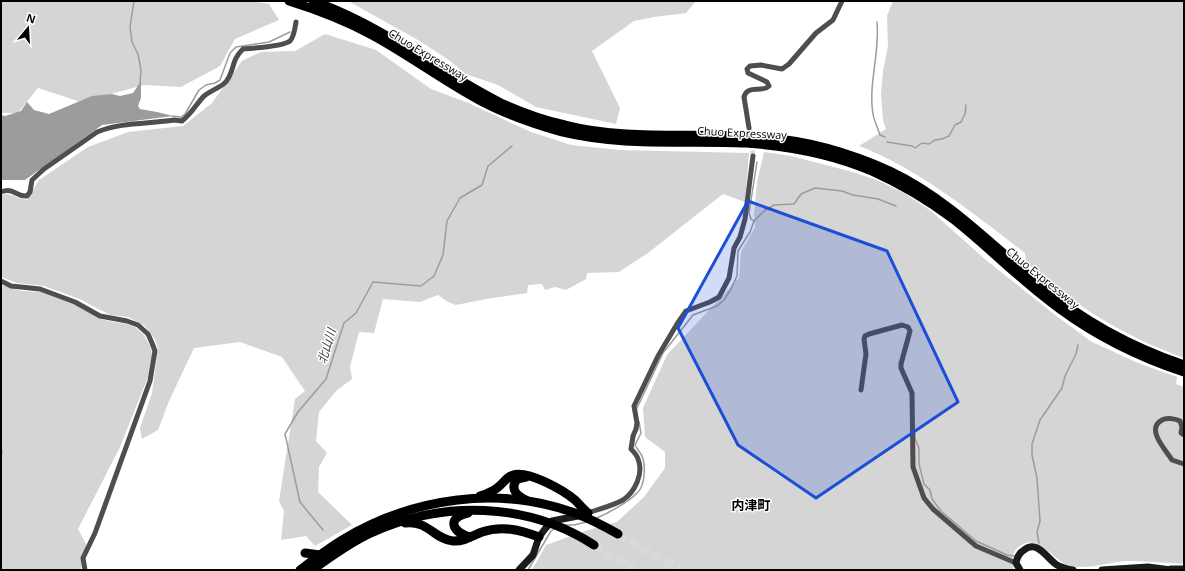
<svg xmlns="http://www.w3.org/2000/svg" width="1185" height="571" font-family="'Open Sans','Noto Sans JP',sans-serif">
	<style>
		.green { fill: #d5d5d5 }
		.water { fill: #9c9c9c }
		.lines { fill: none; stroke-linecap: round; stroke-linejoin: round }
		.stream { stroke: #9c9c9c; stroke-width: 1.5 }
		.street-tunnel { stroke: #d9d9d9; stroke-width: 5; stroke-dasharray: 5 2.5; stroke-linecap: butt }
		.highway-tunnel { stroke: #d9d9d9; stroke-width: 9; stroke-dasharray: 9 4.5; stroke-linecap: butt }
		.street { stroke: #4e4e4e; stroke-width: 5 }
		.secondary { stroke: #1b1b1b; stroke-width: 7 }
		.highway { stroke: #000; stroke-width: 9 }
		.marked { fill: #1d4ed8; fill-opacity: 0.2; stroke: #1d4ed8; stroke-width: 3; stroke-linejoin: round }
		.labels { text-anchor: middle; stroke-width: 3; stroke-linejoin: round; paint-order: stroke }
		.street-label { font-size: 11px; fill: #000; stroke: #fff }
		.water-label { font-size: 12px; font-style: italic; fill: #3d3d3d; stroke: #fff }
		.quarter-label { font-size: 13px; font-weight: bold; fill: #000; stroke: #fff }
	</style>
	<rect width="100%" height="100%" fill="#fff"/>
	<!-- green -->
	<g class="green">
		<path d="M1,1H251L269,4L279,20L235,39L220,66L181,87L144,85L81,102L38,88L18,113H1Z"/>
		<path d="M348,1H696L686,13L654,17L634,21L592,51L620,108L616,124L536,107L498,85L466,74L446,58L418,40Z"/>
		<path d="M893,1H1184V358C1123,336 1075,306 1026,262L1025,253C974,214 919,169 859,146L886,129L883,120L881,94L883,71L888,46L887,16Z"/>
		<path d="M325,34L376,50L431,89L466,102L531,132L571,145L620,150L749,153L745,202L723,194L648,253L619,272L587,273L586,279L566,290L555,287L545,290L542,284L528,285L527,293L486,299L456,305L448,302L438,295L420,302L383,299L374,333L359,332L350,367L352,379L337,390L319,412L316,441L327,453L319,467L318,492L352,525L315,546L306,536L281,540L284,511L279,501L295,399L305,391L282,357L240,342L194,348L169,401L158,430L142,439L140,428L152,393L158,350L155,339L145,326L128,317L111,315L98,309L82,300L44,286L17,283L1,277V195L7,194L27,200L39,180L88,147L128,132L183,126L212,103L242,61L261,52L295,51Z"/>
		<path d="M764,152L791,156L849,171L877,180L904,193L931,211L987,261L1059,318L1092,342L1138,363L1177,377L1176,384L1184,387V564C1165,563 1145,561 1126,561C1109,562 1085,571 1068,565C1055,561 1042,539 1026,543C1013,547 1010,558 1014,570H532L546,545L585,531L617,522L644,497L665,468V452L645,437L643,408L667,355L739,278L741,252L755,227L754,214L757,182Z"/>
		<path d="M1,285L21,291L43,292L78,305L101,319L113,322L127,324L135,327L144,335L150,346L152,354L148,377L120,447L78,529L87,546L83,556L81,570H1Z"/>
	</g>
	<!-- water -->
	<path class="water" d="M141,81V98L138,106L140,109L157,112L173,116L102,125L25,180H1V115L5,116L21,111L27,102L34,110L49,114L92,96L112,94L120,96L133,93Z"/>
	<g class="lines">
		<!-- stream -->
		<g class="stream">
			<path d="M134,1L130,27L132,42L138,54L141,70L140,83"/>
			<path d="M877,22C880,53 868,84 873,114C874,121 878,128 880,135L885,137"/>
			<path d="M172,116L181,117L185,114L199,90L206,85L215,83L220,80L230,53L236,47L269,42L290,32"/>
			<path d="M887,142L912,146L915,148L922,143L929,144L935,140L942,139L949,136L955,125L961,122L965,114L966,105"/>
			<path d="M754,221L751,219L749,213L757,162"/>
			<path d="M637,408L663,353L693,315L717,306L724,300L731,289L737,276L738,251L750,232L754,221L764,211L774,205L794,204L801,194L815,188L842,191L853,195L878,199L896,206"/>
			<path d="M915,431V439L919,448V464L924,484L930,490L932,499L941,511L976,541L1007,555L1014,556"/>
			<path d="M1,447L2,452L1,456"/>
			<path d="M595,519C608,513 629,502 638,492C645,485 646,465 642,456C640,452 637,449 635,445L641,433L639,422"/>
			<path d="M563,525H574L586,522"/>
			<path d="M323,530L300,502L285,434L298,412L326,379L344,323L356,313L373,282L421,286L434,276L443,255L447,221L460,198L482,185L488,166L512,146"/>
			<path d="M1039,543L1037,532L1040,521L1037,478L1032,455V444L1040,420L1062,388L1065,376L1076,354L1078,345"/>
			<path d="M528,570L551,531L554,529"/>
		</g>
		<!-- street-tunnel -->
		<path class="street-tunnel" d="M749,128L753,156"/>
		<!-- highway-tunnel -->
		<g class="highway-tunnel">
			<path d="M618,534L681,570"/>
			<path d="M594,545L634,570"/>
		</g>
		<!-- street -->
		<g class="street">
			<path d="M749,128L744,97C747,86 757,91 766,88L769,86L767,82L748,73L747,69L750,66L761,65L782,69L789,64L816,33L833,20L842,1"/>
			<path d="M1,192C14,187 16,197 27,196L30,192L32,180L44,169L97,132C121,122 149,124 174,120L182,121C192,113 195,106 203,97C211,89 224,88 229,77C235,65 232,60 243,49C253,48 282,47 290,41C294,37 295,28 296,22"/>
			<path d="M1,281L11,286L40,289L75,302L100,316L127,321L138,325L148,334L152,343L155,351L150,381L95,533L83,558L85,570"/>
			<path d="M861,390L866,354L864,339L865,336L869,334L902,325L908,327L910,331L901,364V368L912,393L913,467L924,498L933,509L976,546L1016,563"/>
			<path d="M1184,435L1181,433L1182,427L1180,421C1176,419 1167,417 1162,420C1145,429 1166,450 1172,460L1184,464"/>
			<path d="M588,513C599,509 612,506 623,500C635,492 644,473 638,459C637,455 634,452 631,449L633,436L636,429L637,423L634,406L658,356L677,324L686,311L710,302L719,297L729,278L734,248L740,237L745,219L753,156"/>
		</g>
		<!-- secondary -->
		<g class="secondary">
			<path d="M1171,569H1184"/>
			<path d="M519,570L533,555L539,537L545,529L552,521L583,515"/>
			<path d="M1020,570L1016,563C1017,557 1019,553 1024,550C1038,539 1047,559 1057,565C1062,568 1067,569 1073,570"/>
			<path d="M1102,570L1148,567L1171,570"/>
		</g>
		<!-- highway -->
		<g class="highway">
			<path d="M289,1C318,10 346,21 372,35C409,55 442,80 479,100C505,114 534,124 562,132C623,147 685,140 746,143C789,146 832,154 872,171C901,184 928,200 953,219C990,248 1022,282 1060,309C1098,337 1139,357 1184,372"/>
			<path d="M313,1C356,16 395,40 433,64C455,77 477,91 501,103C521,112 543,120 565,125C632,142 700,131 768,138C810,141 852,154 890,171C947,198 992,245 1040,285C1083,321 1131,347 1184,365"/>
			<path d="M526,477L517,479C509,490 518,496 526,500"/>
			<path d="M480,496C486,494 492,492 497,488C503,484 506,477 513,475C528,470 563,490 575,500C579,504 583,509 588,513"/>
			<path d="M468,513C446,518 452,532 470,537"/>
			<path d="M405,523C428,520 434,539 453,541C463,542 472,536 482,532C502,525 520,530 539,537"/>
			<path d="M305,553L320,555"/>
			<path d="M300,570C313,560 327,549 342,540C411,498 498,485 575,513C590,519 604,526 618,534"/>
			<path d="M312,570C331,557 349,543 371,533C442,500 528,502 594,545"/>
		</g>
	</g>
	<!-- marked area -->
	<path class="marked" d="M748,201L887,251L958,402L816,498L738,445L678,328Z"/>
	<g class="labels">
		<!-- street labels -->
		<g class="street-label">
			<text transform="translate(428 55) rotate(31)" y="4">Chuo Expressway</text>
			<text transform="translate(742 133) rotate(3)" y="4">Chuo Expressway</text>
			<text transform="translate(1043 278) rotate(39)" y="4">Chuo Expressway</text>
		</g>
		<!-- water labels -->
		<g class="water-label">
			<text transform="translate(327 346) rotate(-73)" y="4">北山川</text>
		</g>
		<!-- quarter labels -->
		<g class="quarter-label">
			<text x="751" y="510">内津町</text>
		</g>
	</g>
	<!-- border -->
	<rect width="1185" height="571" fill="none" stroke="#000000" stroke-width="4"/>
	<!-- north arrow -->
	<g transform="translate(28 28) rotate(18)" stroke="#ffffff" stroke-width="3" paint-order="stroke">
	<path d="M0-3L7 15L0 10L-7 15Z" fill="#000000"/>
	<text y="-6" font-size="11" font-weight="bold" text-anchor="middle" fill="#000000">N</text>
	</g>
</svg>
